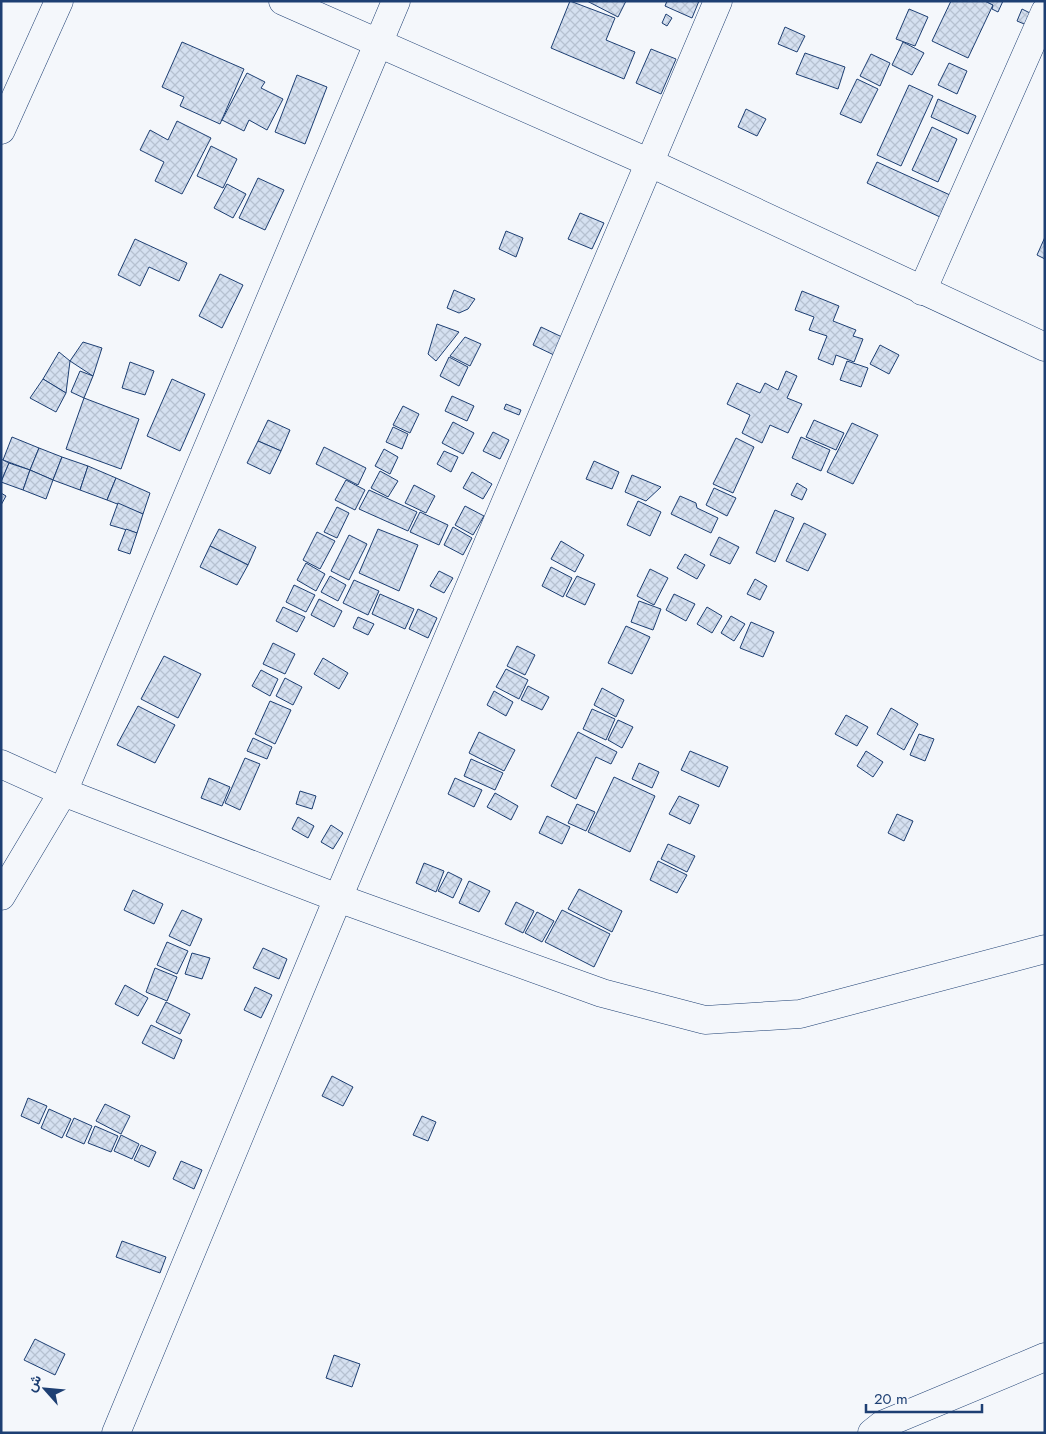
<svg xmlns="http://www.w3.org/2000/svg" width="1046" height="1434" font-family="Jost,Vazirmatn,sans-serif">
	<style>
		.building { fill: url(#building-cross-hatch); stroke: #1d3f73 }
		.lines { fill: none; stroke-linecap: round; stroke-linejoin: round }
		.minor-casing { stroke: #1d3f73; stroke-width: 29 }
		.minor { stroke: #f4f7fb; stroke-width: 28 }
	</style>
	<defs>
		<pattern id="building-cross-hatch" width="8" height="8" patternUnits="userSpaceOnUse" patternTransform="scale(1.25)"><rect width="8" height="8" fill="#d5e0f0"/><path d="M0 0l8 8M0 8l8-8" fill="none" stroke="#b6c1d1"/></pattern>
	</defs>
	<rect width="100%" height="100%" fill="#f4f7fb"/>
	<!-- building -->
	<g class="building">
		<path d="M570,1L615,18L606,40L635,52L624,79L551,48Z"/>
		<path d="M587,1H626L618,17Z"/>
		<path d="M667,1H699L692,18L665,6Z"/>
		<path d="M951,1H985L993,5L968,58L932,41Z"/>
		<path d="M985,1H1003L998,12L992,9L993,5Z"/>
		<path d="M909,9L928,17L915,46L896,39Z"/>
		<path d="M1022,9L1034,15L1029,26L1017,21Z"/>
		<path d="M666,14L672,18L667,26L662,23Z"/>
		<path d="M785,27L805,36L797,52L778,44Z"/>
		<path d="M182,42L244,69L220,124L180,106L184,97L162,87Z"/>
		<path d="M903,42L924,53L912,75L892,65Z"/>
		<path d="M651,49L676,59L661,94L636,83Z"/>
		<path d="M805,53L845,67L838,89L796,74Z"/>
		<path d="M871,54L890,63L880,86L860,76Z"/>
		<path d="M949,63L967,71L957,94L938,85Z"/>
		<path d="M247,73L265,82L261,88L283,99L267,130L249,120L244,131L222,120Z"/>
		<path d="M297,75L327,87L305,144L275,132Z"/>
		<path d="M857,79L878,89L861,123L840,114Z"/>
		<path d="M909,85L933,96L901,166L877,155Z"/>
		<path d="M938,99L976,116L968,134L931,117Z"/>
		<path d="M746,109L766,119L757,136L738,127Z"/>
		<path d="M177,121L211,138L182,194L155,181L164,162L140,150L150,130L168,140Z"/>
		<path d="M932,127L957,139L938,182L912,170Z"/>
		<path d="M211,146L237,159L223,188L197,176Z"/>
		<path d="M877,162L950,195L940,217L867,183Z"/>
		<path d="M258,178L284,190L265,230L239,218Z"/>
		<path d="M227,184L246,194L233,218L214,208Z"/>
		<path d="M580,213L604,223L592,249L568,239Z"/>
		<path d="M506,231L523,238L516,257L499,249Z"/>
		<path d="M1045,237V259L1037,255Z"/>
		<path d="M135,239L187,263L179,281L149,267L140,286L118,275Z"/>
		<path d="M220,274L243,285L222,328L199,316Z"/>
		<path d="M454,290L475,299L468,309L459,313L447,308Z"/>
		<path d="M802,291L839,306L833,321L856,330L853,336L863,339L854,362L836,355L833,365L818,359L827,336L809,330L814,317L795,310Z"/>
		<path d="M437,324L459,332L436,361L428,354Z"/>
		<path d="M541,327L562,337L554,355L533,345Z"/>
		<path d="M465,337L481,344L470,366L450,356Z"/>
		<path d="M83,342L102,348L93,376L70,361Z"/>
		<path d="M880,345L899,355L889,374L870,364Z"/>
		<path d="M59,352L70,361L66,393L43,379Z"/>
		<path d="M449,357L468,367L459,386L440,376Z"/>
		<path d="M847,361L868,368L861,387L840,380Z"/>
		<path d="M130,362L154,371L145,395L122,388Z"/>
		<path d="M80,371L93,376L84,398L71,392Z"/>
		<path d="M786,371L797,376L787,398L802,404L788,433L770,425L762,443L742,433L750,415L727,404L737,383L760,393L765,383L778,390Z"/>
		<path d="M43,379L66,393L56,412L30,398Z"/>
		<path d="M172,379L205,394L180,451L147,436Z"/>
		<path d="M452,396L474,406L467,421L445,411Z"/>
		<path d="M84,398L139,419L121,469L66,449Z"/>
		<path d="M506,404L521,410L519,415L504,409Z"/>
		<path d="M403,406L419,414L410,433L393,425Z"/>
		<path d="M268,420L290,430L281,451L258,441Z"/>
		<path d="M814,420L844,433L836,450L806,437Z"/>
		<path d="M453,422L474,433L463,454L442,443Z"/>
		<path d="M852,423L878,435L853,484L827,472Z"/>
		<path d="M393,427L408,434L402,449L386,442Z"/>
		<path d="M493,432L509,440L500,459L483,451Z"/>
		<path d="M12,437L39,448L30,470L3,460Z"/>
		<path d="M801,437L830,450L821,471L792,458Z"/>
		<path d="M736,438L754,447L733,493L713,484Z"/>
		<path d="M258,441L281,451L270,474L247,463Z"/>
		<path d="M324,447L366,468L358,485L316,464Z"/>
		<path d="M39,448L62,457L53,480L30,470Z"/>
		<path d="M384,449L398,457L390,474L375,466Z"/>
		<path d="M444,451L458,457L451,472L437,464Z"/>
		<path d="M62,457L88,466L80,490L53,480Z"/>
		<path d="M1,459L9,463L1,482Z"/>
		<path d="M594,461L619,472L612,489L586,479Z"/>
		<path d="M9,463L30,470L23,490L1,482Z"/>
		<path d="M88,466L116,478L107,500L80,490Z"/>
		<path d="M30,470L53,480L46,499L23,490Z"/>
		<path d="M380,471L398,481L388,497L371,488Z"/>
		<path d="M472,472L492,484L483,499L463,488Z"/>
		<path d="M632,475L661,487L646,501L625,492Z"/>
		<path d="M116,478L150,493L143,514L107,500Z"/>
		<path d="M346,480L365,490L355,510L335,500Z"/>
		<path d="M797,483L807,489L802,500L791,495Z"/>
		<path d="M414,485L435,496L426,513L405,503Z"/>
		<path d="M714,488L736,498L727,516L706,505Z"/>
		<path d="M369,490L417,512L408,531L359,509Z"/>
		<path d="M1,493L6,496L1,505Z"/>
		<path d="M680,496L696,503L697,508L718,518L711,533L671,514Z"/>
		<path d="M638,501L661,512L650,536L627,525Z"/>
		<path d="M118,503L143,514L137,533L110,525Z"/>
		<path d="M465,506L484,516L473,535L455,525Z"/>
		<path d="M337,507L349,513L337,538L324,532Z"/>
		<path d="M775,510L794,518L775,562L756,553Z"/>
		<path d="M420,512L448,525L439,545L410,532Z"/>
		<path d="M804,523L826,534L808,571L786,561Z"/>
		<path d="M453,527L472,538L463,555L444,545Z"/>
		<path d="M126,529L137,533L130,554L118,550Z"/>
		<path d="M219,529L256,547L248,565L210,546Z"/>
		<path d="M378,529L418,545L399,591L359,573Z"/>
		<path d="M317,532L335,541L320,569L303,560Z"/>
		<path d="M349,535L367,544L349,580L331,571Z"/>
		<path d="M719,537L739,547L730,564L710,555Z"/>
		<path d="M561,541L584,555L575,572L551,559Z"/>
		<path d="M210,546L248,565L237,585L200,567Z"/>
		<path d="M685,554L705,565L697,579L677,568Z"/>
		<path d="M306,563L325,574L316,591L297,580Z"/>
		<path d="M551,567L572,578L563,597L542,586Z"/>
		<path d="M650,569L668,578L654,605L637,596Z"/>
		<path d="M439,571L453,578L444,593L430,586Z"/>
		<path d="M330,576L346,585L338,601L321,592Z"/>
		<path d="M577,576L595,584L585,605L566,596Z"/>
		<path d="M755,579L767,586L760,600L747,594Z"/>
		<path d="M354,580L379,591L368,615L343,603Z"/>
		<path d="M294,585L315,595L306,612L286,602Z"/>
		<path d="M380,594L414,609L405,629L372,614Z"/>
		<path d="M674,594L695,604L686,621L666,610Z"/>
		<path d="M319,599L342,611L334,627L311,615Z"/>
		<path d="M639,601L661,609L653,630L631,622Z"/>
		<path d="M283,607L305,617L297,632L276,621Z"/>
		<path d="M707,607L722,616L712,633L697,624Z"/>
		<path d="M418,609L437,618L428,638L409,629Z"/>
		<path d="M731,616L745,624L734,641L721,633Z"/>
		<path d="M358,617L374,624L368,635L353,628Z"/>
		<path d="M751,622L774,632L763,657L740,648Z"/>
		<path d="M626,626L650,637L632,674L608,663Z"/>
		<path d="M273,643L295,654L285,674L263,664Z"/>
		<path d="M517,646L535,655L525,675L507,666Z"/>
		<path d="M164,656L201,674L178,718L141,699Z"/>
		<path d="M323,658L348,673L339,689L314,674Z"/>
		<path d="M506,669L528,680L519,699L496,687Z"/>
		<path d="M261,670L278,679L270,696L252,686Z"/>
		<path d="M285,678L302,687L293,705L276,696Z"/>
		<path d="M528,686L549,697L542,710L521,700Z"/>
		<path d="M602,688L624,700L616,717L594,705Z"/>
		<path d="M494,691L513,702L506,716L487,705Z"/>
		<path d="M270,701L291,710L275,744L255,734Z"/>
		<path d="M138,706L175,725L155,763L117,745Z"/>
		<path d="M891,708L918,724L904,750L877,734Z"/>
		<path d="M592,709L615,719L606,740L583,729Z"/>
		<path d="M846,715L868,727L857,746L835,734Z"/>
		<path d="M618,720L633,727L622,748L608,740Z"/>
		<path d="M479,732L515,750L504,771L469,753Z"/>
		<path d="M578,732L617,752L611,764L596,757L576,799L551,786Z"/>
		<path d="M919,734L934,739L925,761L910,755Z"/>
		<path d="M253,738L272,747L267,759L247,751Z"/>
		<path d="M690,751L728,767L719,787L681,770Z"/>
		<path d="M866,751L883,762L873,777L857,766Z"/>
		<path d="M245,758L260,764L240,810L225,803Z"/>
		<path d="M471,759L503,773L495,790L464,776Z"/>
		<path d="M639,763L659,772L652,788L632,779Z"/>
		<path d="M614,777L655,796L630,852L588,832Z"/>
		<path d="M209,778L230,787L222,806L201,798Z"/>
		<path d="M455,778L482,790L474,807L448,794Z"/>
		<path d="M300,791L316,796L312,809L296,804Z"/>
		<path d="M495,793L518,806L511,820L487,807Z"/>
		<path d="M679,796L699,805L690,824L669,814Z"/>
		<path d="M577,804L595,812L586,831L568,823Z"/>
		<path d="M897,814L913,821L904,841L888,833Z"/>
		<path d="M547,816L570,827L562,844L539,833Z"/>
		<path d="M298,817L314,826L308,838L292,829Z"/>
		<path d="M331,825L343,833L333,849L321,842Z"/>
		<path d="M668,844L695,856L687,872L661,859Z"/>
		<path d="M658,861L687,875L677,893L650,880Z"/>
		<path d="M424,863L444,871L436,892L416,883Z"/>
		<path d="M448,872L462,879L453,898L438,891Z"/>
		<path d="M469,881L490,891L479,912L459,903Z"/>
		<path d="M579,889L622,911L612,932L568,909Z"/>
		<path d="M133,890L163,904L154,924L124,910Z"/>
		<path d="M516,902L534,911L523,933L505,924Z"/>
		<path d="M182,910L202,919L190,946L169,936Z"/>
		<path d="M562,910L610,934L594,967L545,942Z"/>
		<path d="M537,912L554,921L542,942L525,933Z"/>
		<path d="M167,942L188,951L177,974L157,965Z"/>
		<path d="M263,948L287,959L279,979L253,968Z"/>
		<path d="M192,953L210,958L202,979L185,974Z"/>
		<path d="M155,968L177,977L167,1001L146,992Z"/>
		<path d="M125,985L148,998L138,1016L115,1004Z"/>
		<path d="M255,987L272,995L261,1018L244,1010Z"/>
		<path d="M166,1002L190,1014L180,1034L156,1022Z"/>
		<path d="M151,1025L182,1040L174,1059L142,1043Z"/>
		<path d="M332,1076L353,1087L343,1106L322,1096Z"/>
		<path d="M28,1098L47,1106L39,1124L21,1116Z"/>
		<path d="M105,1104L130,1116L121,1134L96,1121Z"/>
		<path d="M49,1109L71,1119L62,1138L41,1128Z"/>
		<path d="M422,1116L436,1122L428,1141L413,1135Z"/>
		<path d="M74,1118L92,1126L84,1144L66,1136Z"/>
		<path d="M95,1126L118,1136L111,1152L88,1143Z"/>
		<path d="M121,1135L139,1144L132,1159L114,1151Z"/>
		<path d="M141,1145L156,1152L149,1167L134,1160Z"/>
		<path d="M181,1161L202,1170L194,1189L173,1179Z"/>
		<path d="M122,1241L166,1257L160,1273L116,1257Z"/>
		<path d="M35,1339L65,1354L55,1375L24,1360Z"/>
		<path d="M334,1355L360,1364L352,1387L326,1378Z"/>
	</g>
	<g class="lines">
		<!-- minor casing -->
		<g class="minor-casing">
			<g id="minor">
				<path d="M283,1L648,162L1045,347"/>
				<path d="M1,130L59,1"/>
				<path d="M922,291L1045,12"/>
				<path d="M1,764L63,792L338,898L602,993L705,1020L800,1014L1045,949"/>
				<path d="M1,896L63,792L396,1"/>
				<path d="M116,1433L338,898L718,1"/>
				<path d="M872,1433L882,1425L1045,1357"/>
			</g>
		</g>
		<!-- minor -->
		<use href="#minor" class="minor"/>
	</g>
	<!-- border -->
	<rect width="1046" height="1434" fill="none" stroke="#1d3f73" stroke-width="5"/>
	<!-- north arrow -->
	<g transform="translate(45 1389) rotate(297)" stroke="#f4f7fb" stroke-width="4" paint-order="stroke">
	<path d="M0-4L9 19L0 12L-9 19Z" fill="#1d3f73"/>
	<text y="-8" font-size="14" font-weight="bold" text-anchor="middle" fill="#1d3f73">ش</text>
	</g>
	<!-- scale -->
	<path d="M866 1404v8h116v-8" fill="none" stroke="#1d3f73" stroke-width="2.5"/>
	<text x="874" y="1404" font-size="15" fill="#1d3f73" stroke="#f4f7fb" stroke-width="4" paint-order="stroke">20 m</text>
</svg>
